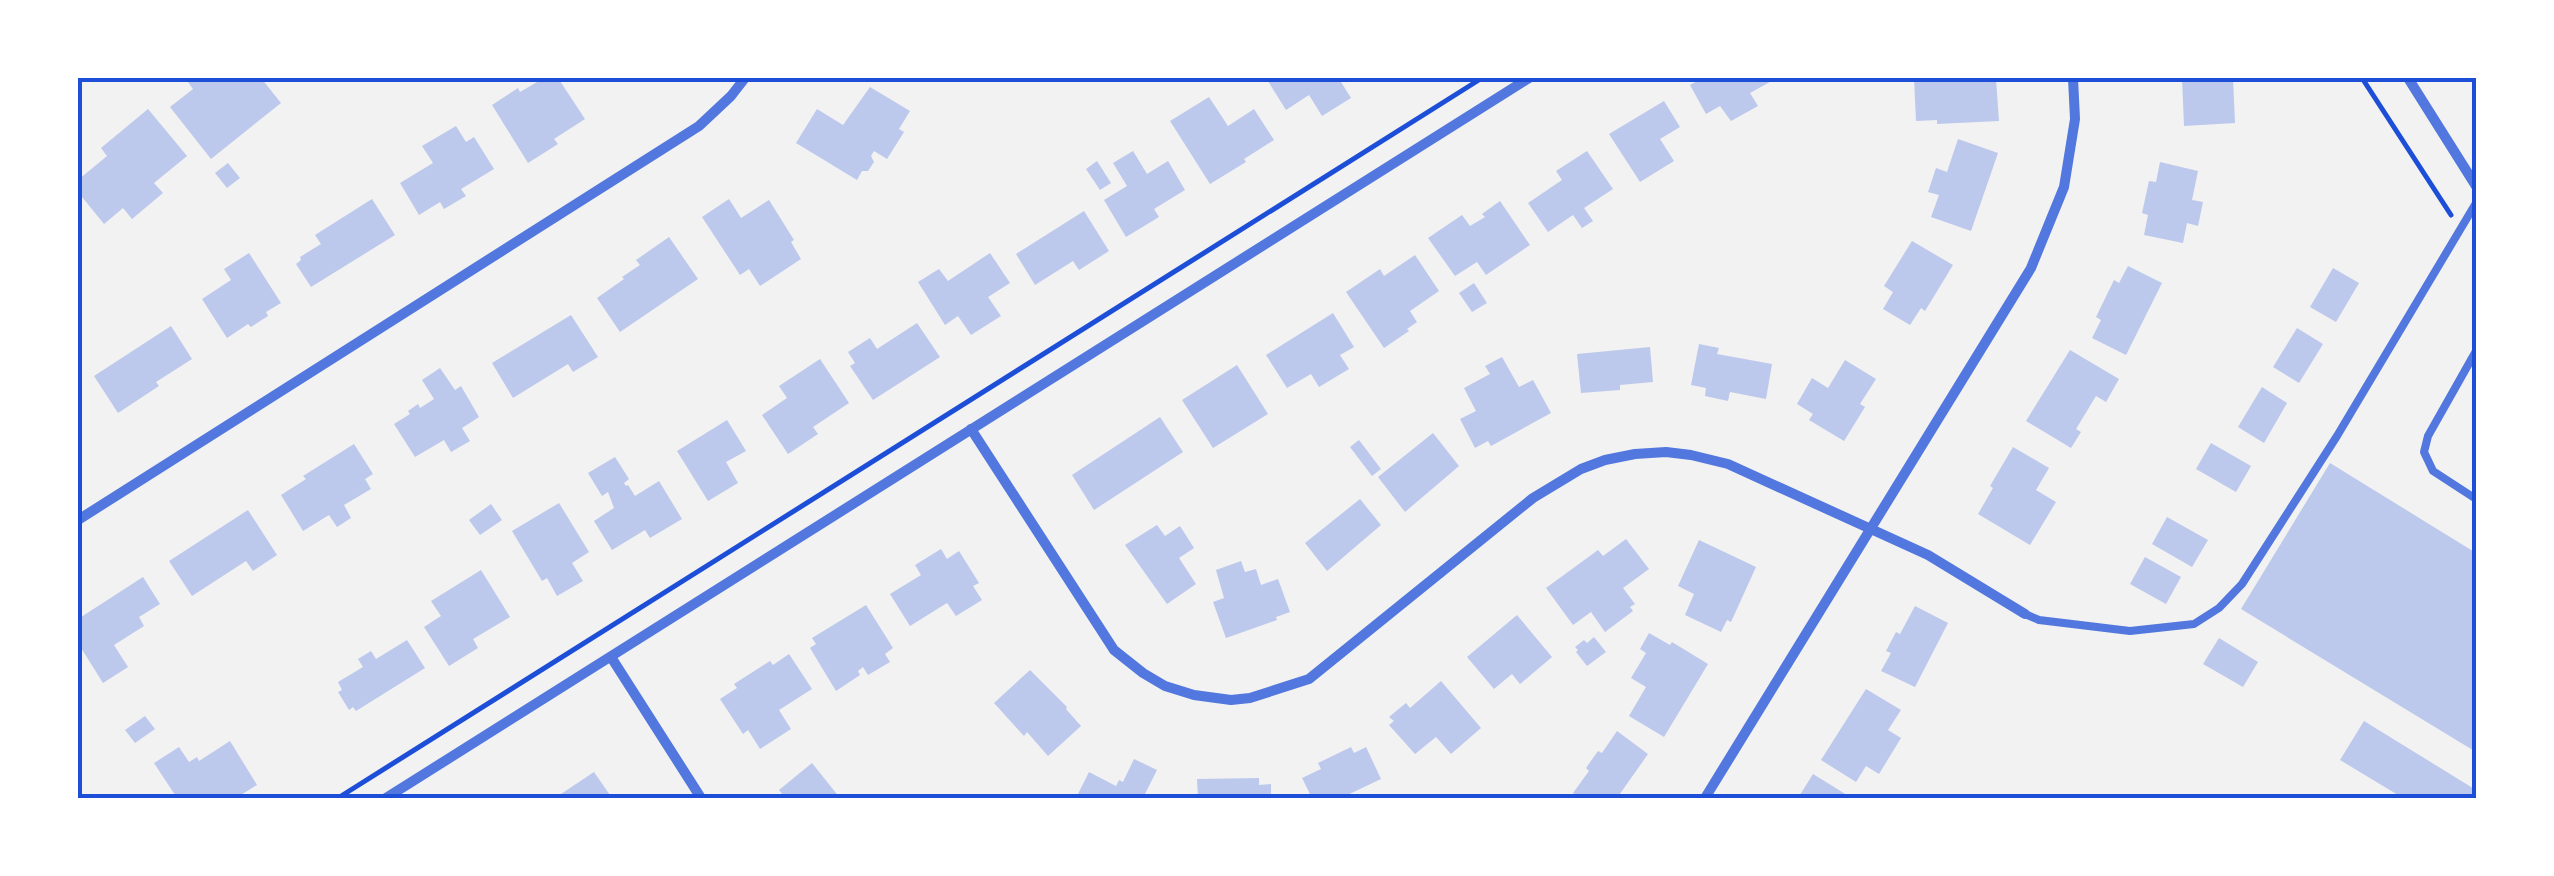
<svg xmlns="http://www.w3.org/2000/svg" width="2554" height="876" font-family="'PT Sans',sans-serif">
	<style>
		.building { fill: #bdc9ec }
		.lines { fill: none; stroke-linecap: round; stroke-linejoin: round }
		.path { stroke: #1d4ed8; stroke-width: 5 }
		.service { stroke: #5277de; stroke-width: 8 }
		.minor { stroke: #5277de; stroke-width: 10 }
		.neatline { fill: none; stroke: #1d4ed8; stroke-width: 4 }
	</style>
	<rect width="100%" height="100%" fill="#f2f2f2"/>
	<!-- building -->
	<g class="building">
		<path d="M185,78H261L281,103L211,159L170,107L193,89Z"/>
		<path d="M544,78H558L585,119L554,139L558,144L528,163L492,105L518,88L520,92Z"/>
		<path d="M1266,78H1348L1341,82L1351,98L1322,116L1309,95L1286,110Z"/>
		<path d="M1703,78H1777L1750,93L1758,106L1731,121L1720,106L1706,114L1690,85Z"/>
		<path d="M1914,78L1996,79L1999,121L1937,124V120L1916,121Z"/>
		<path d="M2182,78H2233L2235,123L2184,126Z"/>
		<path d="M870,87L910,111L899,129L904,132L887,159L874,151L871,156L874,162L868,171H862L857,180L796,143L817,109L843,125Z"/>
		<path d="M1209,97L1228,126L1254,109L1274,140L1244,159L1246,162L1210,184L1170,121Z"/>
		<path d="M1664,101L1680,127L1660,139L1674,161L1640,182L1609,134Z"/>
		<path d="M148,109L187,156L154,183L163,193L132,219L123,208L104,224L78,192V180L107,156L101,148Z"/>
		<path d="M456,126L466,142L474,137L494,169L461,189L466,196L444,209L440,202L419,215L400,183L433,163L422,146Z"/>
		<path d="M1958,139L1998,153L1971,231L1931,217L1939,195L1928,192L1936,168L1947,172Z"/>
		<path d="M1133,151L1147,174L1168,161L1185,190L1154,209L1159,217L1126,237L1104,200L1127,186L1113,163Z"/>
		<path d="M1587,151L1613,189L1584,208L1593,221L1582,228L1573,215L1548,232L1528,203L1562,180L1556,171Z"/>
		<path d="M1097,161L1111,183L1100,190L1086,169Z"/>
		<path d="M2160,162L2198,171L2192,200L2203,202L2198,226L2187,223L2183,243L2144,235L2148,215L2142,213L2149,181L2156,182Z"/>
		<path d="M228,163L240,178L227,188L215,173Z"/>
		<path d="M372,199L395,235L311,287L296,264L301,260L300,257L321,244L315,235Z"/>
		<path d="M729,199L741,218L769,200L794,240L791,242L801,259L760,286L749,269L740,275L702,217Z"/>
		<path d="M1500,201L1530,245L1486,275L1477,262L1455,276L1428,238L1462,215L1470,226L1485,217L1482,214Z"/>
		<path d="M1084,211L1109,251L1079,270L1073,261L1035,285L1016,254Z"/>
		<path d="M669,237L698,279L620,332L597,298L624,279L622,277L640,265L636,260Z"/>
		<path d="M1912,241L1953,265L1925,311L1921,308L1910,325L1883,309L1893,292L1884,286Z"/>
		<path d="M249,253L281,303L266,312L268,316L251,327L248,324L227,338L202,299L231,280L224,269Z"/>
		<path d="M990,253L1010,283L988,297L1001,316L971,335L958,316L945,325L918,282L939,269L948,281Z"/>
		<path d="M1415,255L1439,291L1410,311L1417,322L1407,329L1409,331L1384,348L1346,292L1380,269L1384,276Z"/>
		<path d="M2128,266L2162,283L2126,355L2092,338L2101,320L2096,317L2114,280L2119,283Z"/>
		<path d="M2333,268L2359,283L2336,322L2310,307Z"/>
		<path d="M1474,283L1487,303L1472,312L1459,293Z"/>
		<path d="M1333,313L1354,347L1340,355L1349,369L1319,387L1311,374L1287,388L1266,355Z"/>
		<path d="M571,315L598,357L573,372L568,364L513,398L492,363Z"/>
		<path d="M917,323L940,357L873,400L850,366L855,363L848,352L870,338L877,349Z"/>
		<path d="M171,326L192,359L156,382L159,386L118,413L94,376Z"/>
		<path d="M2297,328L2323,344L2299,383L2273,367Z"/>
		<path d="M1699,344L1719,348L1717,354L1772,364L1766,399L1730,392L1728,401L1705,396L1706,388L1691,385Z"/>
		<path d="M1650,347L1653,382L1620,385V390L1581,393L1577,354Z"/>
		<path d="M2070,350L2119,379L2106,402L2096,396L2076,429L2081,432L2071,448L2026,421Z"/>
		<path d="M1502,357L1519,387L1533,380L1551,413L1491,446L1488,441L1475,448L1460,419L1476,411L1464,388L1490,374L1485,366Z"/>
		<path d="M820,359L849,403L813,427L818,434L788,454L762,415L787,398L779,386Z"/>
		<path d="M1845,360L1876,379L1860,404L1865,407L1844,441L1809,420L1813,414L1797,404L1812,378L1828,388Z"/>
		<path d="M1237,365L1268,414L1213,448L1182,400Z"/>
		<path d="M440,368L455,390L461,386L479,417L462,428L470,441L451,452L444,440L415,457L394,424L410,414L408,411L418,404L420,408L434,399L422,380Z"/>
		<path d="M2262,387L2287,403L2264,443L2238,427Z"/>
		<path d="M1160,417L1183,452L1094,510L1072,475Z"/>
		<path d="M727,420L746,451L726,462L738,483L708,501L677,451Z"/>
		<path d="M1433,433L1459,466L1405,512L1378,477Z"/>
		<path d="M1359,440L1381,469L1372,476L1350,447Z"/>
		<path d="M2211,443L2251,466L2236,492L2196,469Z"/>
		<path d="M354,444L373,474L365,479L371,489L344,505L351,518L337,527L329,515L303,531L281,495L306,479L303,476Z"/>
		<path d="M2013,447L2049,468L2036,490L2056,502L2030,545L1978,514L1993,488L1990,486Z"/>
		<path d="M615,457L629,479L624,483L626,486L628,485L635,496L659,481L682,519L650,538L645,530L612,550L594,521L614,508L608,492L602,496L588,473Z"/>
		<path d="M2330,463L2476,553V752L2241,609Z"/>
		<path d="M1360,499L1381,525L1327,571L1305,543Z"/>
		<path d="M559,503L589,552L572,563L583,581L557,596L547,578L542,581L512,531Z"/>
		<path d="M491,504L502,520L480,535L469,520Z"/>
		<path d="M248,510L277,555L253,571L246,561L192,596L169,561Z"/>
		<path d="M2167,517L2208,540L2192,567L2152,544Z"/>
		<path d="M1157,525L1165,536L1180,526L1194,548L1179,558L1196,584L1167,604L1125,545Z"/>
		<path d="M1626,539L1649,569L1623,588L1635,604L1630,607L1633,611L1605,632L1591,612L1573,625L1546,588L1598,550L1603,556Z"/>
		<path d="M1699,540L1756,567L1731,622L1727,620L1721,632L1685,615L1694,594L1678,586Z"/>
		<path d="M941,549L947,559L959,551L979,583L973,586L982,600L956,616L947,603L910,626L890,594L921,575L915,565Z"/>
		<path d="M2145,557L2181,577L2166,604L2130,584Z"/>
		<path d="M1241,561L1245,572L1256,569L1261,585L1278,579L1290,612L1276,617L1277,620L1226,638L1213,602L1224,598L1216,570Z"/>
		<path d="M481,570L510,617L473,639L478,648L449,666L424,627L441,616L431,601Z"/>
		<path d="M143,577L160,604L139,617L144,626L114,645L128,667L103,683L78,643V619Z"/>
		<path d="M866,605L893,648L885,654L890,662L868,675L863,667L858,671L860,675L836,691L810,648L816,644L812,638Z"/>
		<path d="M1915,606L1948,623L1915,687L1881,671L1891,653L1886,651L1896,632L1900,634Z"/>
		<path d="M1517,615L1552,657L1520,684L1512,674L1494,689L1467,657Z"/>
		<path d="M1649,633L1670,645L1672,642L1708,664L1664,737L1629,716L1646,687L1631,678L1646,653L1640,649Z"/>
		<path d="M1594,637L1606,652L1587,666L1576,652L1578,650L1575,647L1584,640L1587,643Z"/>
		<path d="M2219,638L2258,662L2243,687L2203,664Z"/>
		<path d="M407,640L425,668L356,711L353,707L349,710L338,692L342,690L338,682L363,667L358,659L371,651L376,659Z"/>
		<path d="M789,654L812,689L779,710L791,729L760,749L748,730L743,734L720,699L737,688L734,684L770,661L773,665Z"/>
		<path d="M1030,670L1067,707L1066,709L1081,726L1048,756L1027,732L1024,736L994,703Z"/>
		<path d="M1441,681L1481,728L1451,754L1436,737L1415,754L1389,725L1394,721L1389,717L1406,703L1410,708Z"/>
		<path d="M1866,689L1901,710L1888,730L1901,738L1879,774L1866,766L1856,782L1821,760Z"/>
		<path d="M145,716L155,729L135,743L125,730Z"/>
		<path d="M2364,721L2476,790V798H2403L2340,760Z"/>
		<path d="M1617,731L1648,754L1617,798H1581L1573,793L1589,771L1586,768L1598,751L1602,753Z"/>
		<path d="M230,741L257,785L236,798H177L154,763L179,747L189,762L197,757L199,761Z"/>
		<path d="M1351,747L1354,753L1366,747L1381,779L1341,798H1312L1302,778L1321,769L1318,763Z"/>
		<path d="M1134,759L1157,770L1143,798H1076L1089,772L1116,786L1119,780L1123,782Z"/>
		<path d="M812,763L840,798H785L779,790Z"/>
		<path d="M594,772L612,798H555Z"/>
		<path d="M1813,774L1847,795L1845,798H1798Z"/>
		<path d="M1259,778V785L1271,784V798H1198L1197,779Z"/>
	</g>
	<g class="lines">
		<!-- path -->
		<g class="path">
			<path d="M2362,78L2451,215"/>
			<path d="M338,798L1482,78"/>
		</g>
		<!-- service -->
		<g class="service">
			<path d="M2476,351L2428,436L2424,452L2433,471L2476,499"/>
			<path d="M2025,614L2039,620L2130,631L2194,624L2219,608L2242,584L2337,436L2476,203"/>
		</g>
		<!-- minor -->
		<g class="minor">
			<path d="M2408,78L2476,186"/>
			<path d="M971,429L1114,650L1143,673L1165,686L1194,695L1231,700L1250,698L1309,679L1533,498L1581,469L1605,460L1635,454L1666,452L1691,455L1728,464L1928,555L2025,614"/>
			<path d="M78,520L699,126L731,96L745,78"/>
			<path d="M611,657L701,798"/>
			<path d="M386,798L1529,78"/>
			<path d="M1705,798L2031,268L2064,187L2075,119L2073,78"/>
		</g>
	</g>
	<!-- border -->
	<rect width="2554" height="876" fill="none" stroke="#ffffff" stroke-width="160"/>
	<rect x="80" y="80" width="2394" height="716" class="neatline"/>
</svg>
